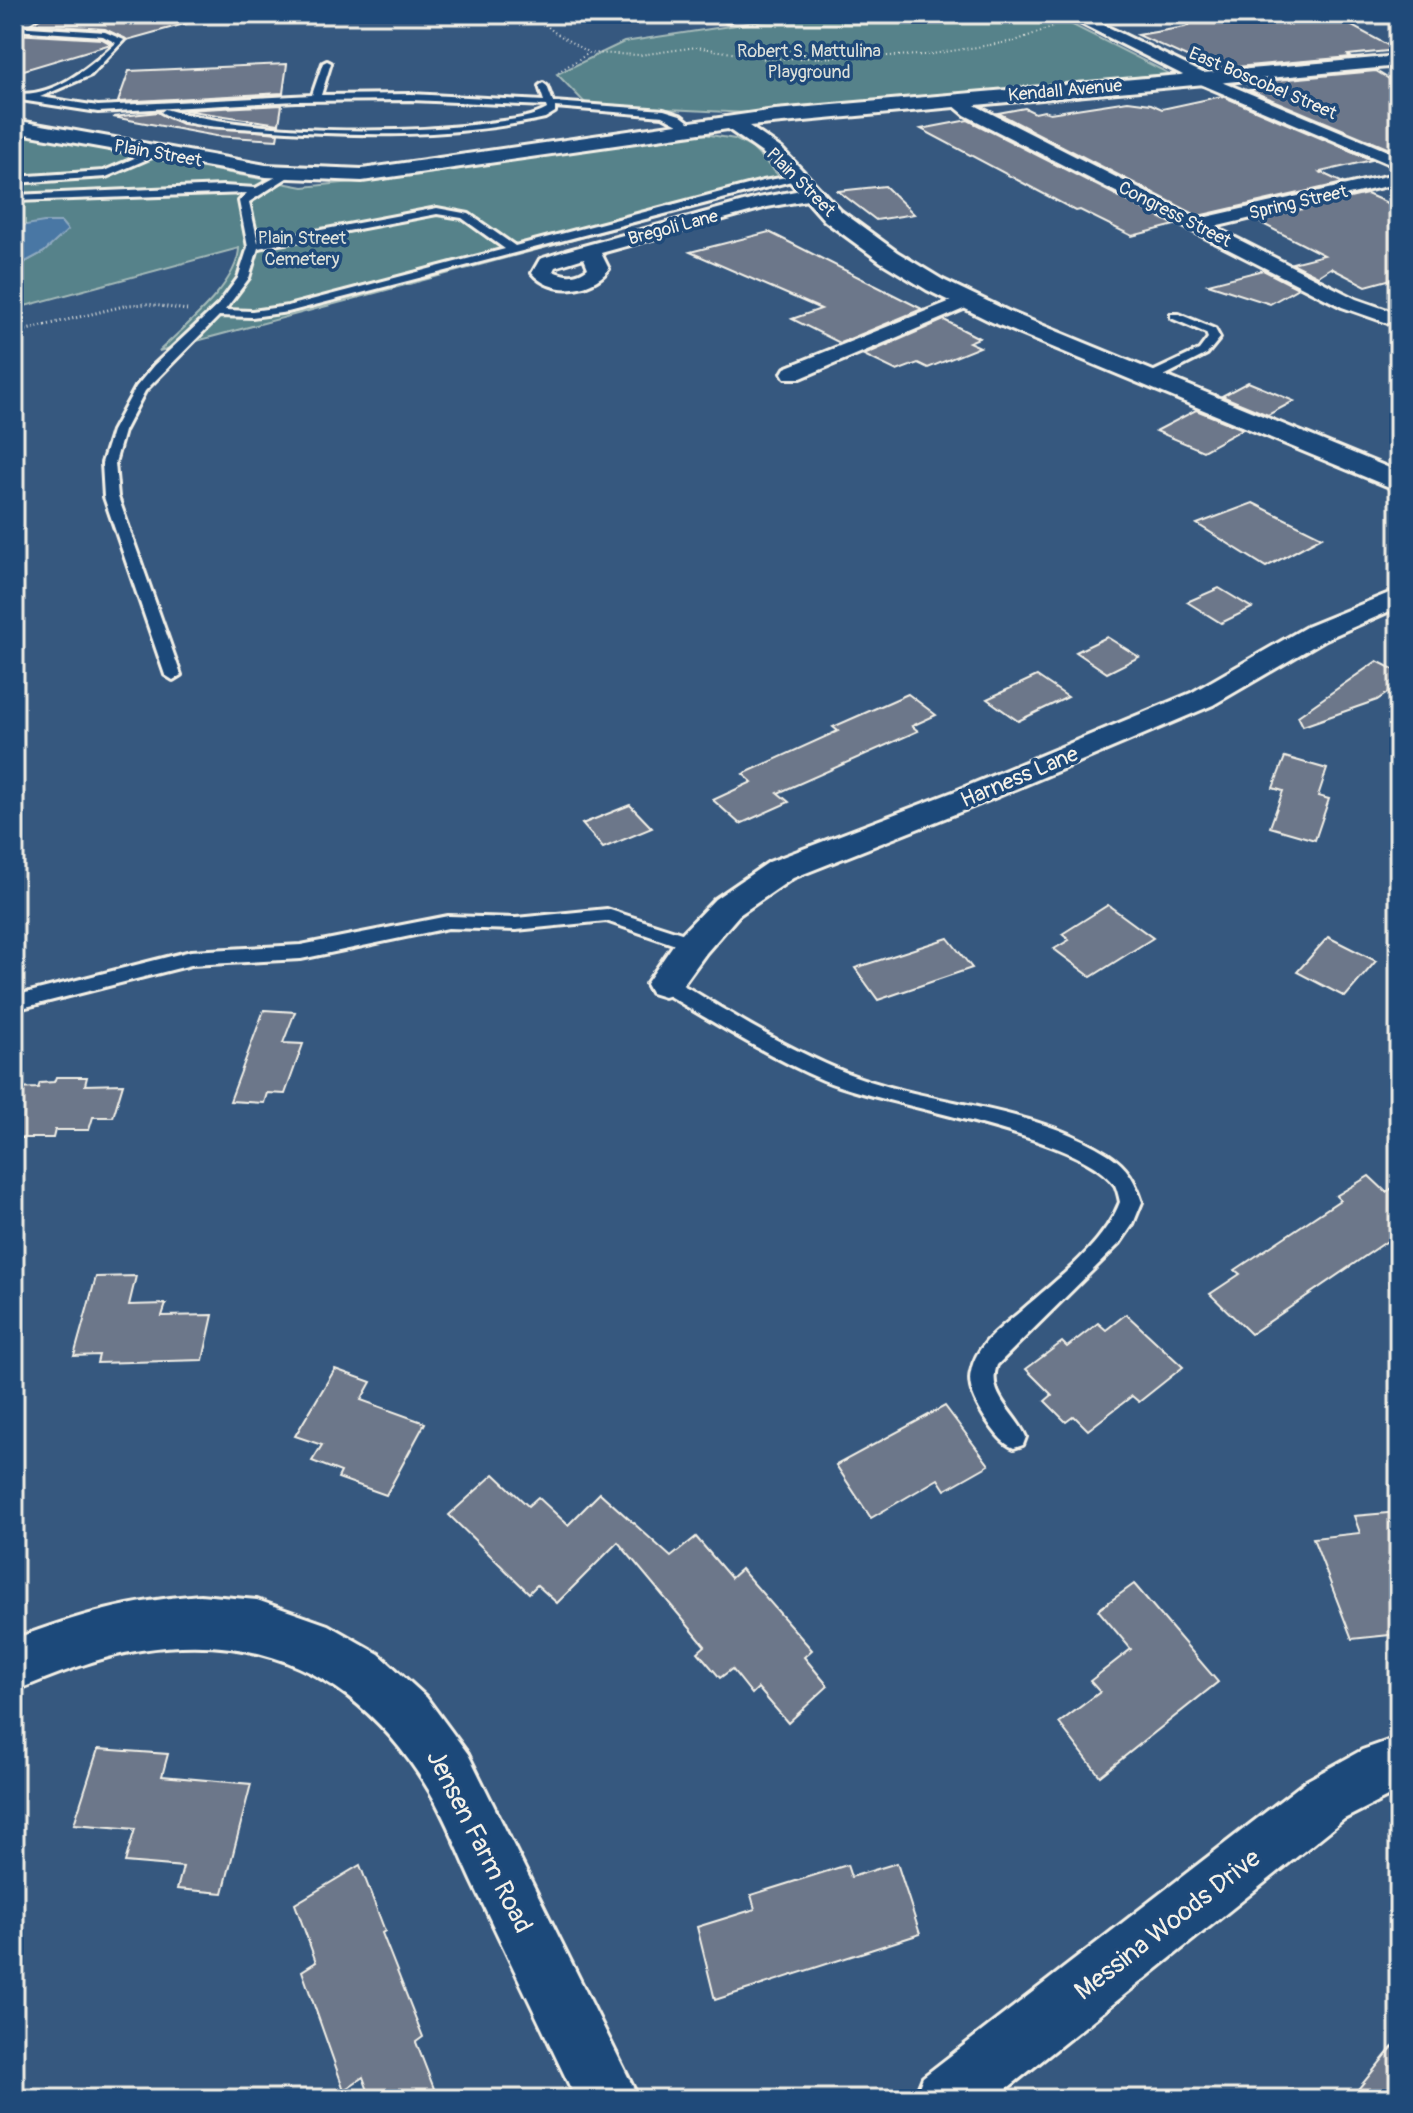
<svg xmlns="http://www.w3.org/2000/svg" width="1413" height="2113" font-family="Pangolin,sans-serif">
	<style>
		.green { fill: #56828a; stroke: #a5bab9; stroke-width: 2 }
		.water { fill: #4877a4; stroke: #8da8bf; stroke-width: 2 }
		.building { fill: #6c778a; stroke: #f4f1e8; stroke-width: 2 }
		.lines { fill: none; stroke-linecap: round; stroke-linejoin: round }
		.lane-casing { stroke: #f4f1e8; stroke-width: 6 }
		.street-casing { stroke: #f4f1e8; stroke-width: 6 }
		.secondary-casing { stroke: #f4f1e8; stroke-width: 6 }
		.path-far1 { stroke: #f4f1e8; stroke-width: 2; stroke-dasharray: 1 3; stroke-linecap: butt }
		.path { stroke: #f4f1e8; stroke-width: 3; stroke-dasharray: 1 3; stroke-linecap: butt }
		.lane { fill: #1f4a7a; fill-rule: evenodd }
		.street { fill: #1f4a7a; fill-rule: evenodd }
		.secondary { fill: #1f4a7a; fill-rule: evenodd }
		.labels { text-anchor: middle; stroke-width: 7; stroke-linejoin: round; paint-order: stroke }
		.far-park-label { font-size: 18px; fill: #dce0da; stroke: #1f4a7a }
		.far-street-label { font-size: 18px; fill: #f4f1e8; stroke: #1f4a7a }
		.street-label { font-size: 22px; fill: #f4f1e8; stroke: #1f4a7a }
		.near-street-label { font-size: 26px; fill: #f4f1e8; stroke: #1f4a7a }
	</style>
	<rect width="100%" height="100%" fill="#36587f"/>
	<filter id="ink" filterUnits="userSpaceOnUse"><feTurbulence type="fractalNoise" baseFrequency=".0125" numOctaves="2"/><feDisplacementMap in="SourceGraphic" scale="16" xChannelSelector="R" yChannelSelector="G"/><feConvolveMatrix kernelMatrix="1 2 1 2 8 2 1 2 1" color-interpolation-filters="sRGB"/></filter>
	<g filter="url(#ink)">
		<!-- green -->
		<g class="green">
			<path d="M810,14H1051L1170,74L748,113L587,105L557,74L624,42Z"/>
			<path d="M14,132L303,187L422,175L657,137L704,134L735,139L752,148L786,183L159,351C184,327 238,284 239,248L14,309V268L44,252L67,230L61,222L14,227Z"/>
		</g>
		<!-- water -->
		<path class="water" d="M44,222H61L68,230L44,252L14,268V227Z"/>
		<!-- building -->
		<g class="building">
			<path d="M46,14H187L188,23L127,40L105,29L30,24Z"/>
			<path d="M1207,14L1280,24L1320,21L1325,23L1339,19L1397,50L1348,55L1351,57L1213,69L1138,35L1185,27Z"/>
			<path d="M14,34L102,39L111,44L14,73Z"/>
			<path d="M287,64L283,93L118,102L129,71Z"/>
			<path d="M1376,71L1399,85V153L1249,90L1256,89L1244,83Z"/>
			<path d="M1222,96L1372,160L1320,172L1343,183L1198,216L998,113L1025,108L1035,113L1044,111L1050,113L1128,101L1151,104L1162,109Z"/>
			<path d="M282,105L279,124L184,110Z"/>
			<path d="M158,112L182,124L278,133L277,140L216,136L113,117Z"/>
			<path d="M968,120L1175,225L1132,236L1080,210L1076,211L921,129Z"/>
			<path d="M885,186L914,214L876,220L838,191Z"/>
			<path d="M1367,194L1399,208V277L1366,286L1331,268L1318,276L1292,263L1324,255L1255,220Z"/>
			<path d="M769,232L922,309L840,343L792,319L821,309L690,252Z"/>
			<path d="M1263,270L1298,288L1270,304L1208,284Z"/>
			<path d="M944,320L979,338L969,342L980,347L928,368L918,363L897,371L864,355Z"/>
			<path d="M1248,382L1294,401L1268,415L1222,396Z"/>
			<path d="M1196,410L1243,429L1203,451L1156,431Z"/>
			<path d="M1253,503L1322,537L1266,567L1197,524Z"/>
			<path d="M1219,588L1252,608L1221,623L1187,602Z"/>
			<path d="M1107,637L1139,657L1107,673L1076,652Z"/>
			<path d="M1377,661L1399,672V685L1377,700L1303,726L1298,716Z"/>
			<path d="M1037,676L1068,697L1018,721L987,699Z"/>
			<path d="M908,694L936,715L912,726L918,731L778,793L789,802L740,824L713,800L752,782L743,774L838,731L833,727Z"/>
			<path d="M1285,757L1327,769L1318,796L1329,799L1315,840L1270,827L1283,791L1273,788Z"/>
			<path d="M630,805L652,828L603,848L582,824Z"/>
			<path d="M1108,905L1153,938L1091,977L1054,949L1069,940L1062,934Z"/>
			<path d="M1328,937L1376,961L1345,997L1297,972Z"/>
			<path d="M948,938L972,968L878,1000L855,968Z"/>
			<path d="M264,1010L295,1012L283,1043L303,1044L285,1094L267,1093L264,1103L230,1101Z"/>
			<path d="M56,1077H87L85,1085L123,1084L113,1117H93L89,1130H55L53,1138H14V1089L38,1088L40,1083L54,1082Z"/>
			<path d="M1369,1176L1386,1192L1399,1184V1233L1251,1334L1210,1294L1240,1274L1235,1270L1340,1200L1336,1196Z"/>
			<path d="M136,1276L129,1305L166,1304L162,1316L213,1315L203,1360L97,1363L99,1355L74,1356L96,1277Z"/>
			<path d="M1126,1314L1183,1367L1139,1402L1132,1396L1088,1430L1074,1416L1066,1422L1045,1401L1052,1395L1026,1369L1062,1342L1067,1347L1098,1323L1106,1330Z"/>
			<path d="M335,1369L371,1382L361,1400L425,1423L386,1495L338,1478L341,1472L312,1461L322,1445L295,1436Z"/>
			<path d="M945,1406L989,1465L945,1490L938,1479L871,1518L836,1465Z"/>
			<path d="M494,1474L528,1506L538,1497L568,1525L600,1493L671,1557L696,1537L731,1578L741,1569L812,1650L804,1657L828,1686L788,1723L758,1688L752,1694L732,1669L720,1678L698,1652L705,1646L618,1542L557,1603L537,1585L529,1593L449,1515Z"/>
			<path d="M1399,1512V1634L1352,1639L1313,1538L1360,1533L1354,1516Z"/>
			<path d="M1134,1584L1218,1682L1100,1776L1059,1723L1100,1692L1090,1681L1131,1649L1098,1610Z"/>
			<path d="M98,1749L168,1754L162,1776L251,1784L223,1893L177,1889L183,1867L125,1862L135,1829L74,1824Z"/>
			<path d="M897,1863L920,1934L715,2000L697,1927L755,1909L751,1895L847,1865L851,1877Z"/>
			<path d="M360,1865L385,1931L382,1933L423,2037L416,2042L438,2099H371L363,2077L344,2090L302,1971L316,1962L295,1904Z"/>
			<path d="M1399,2039V2099H1350Z"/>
		</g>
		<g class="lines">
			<!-- lane casing -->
			<g class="lane-casing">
				<g id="lane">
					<path d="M14,26L105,32L124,40L91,75L40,97L98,106L312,95L323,63L327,61L331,63L321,95L411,94L544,101L539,86L543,83L547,86L553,102L664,110L680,115L697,128L689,130L663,116L555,107V112L545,118C450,139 353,136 257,129C227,127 186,128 161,112L165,109C254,134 397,135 488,123C507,120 530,119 547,109L546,106L411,100L296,101L98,112L14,99V93C52,99 90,67 116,43L103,36L14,30Z"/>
					<path d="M156,149L159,154L106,177L14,183V177L104,171Z"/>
					<path d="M285,172L293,174L249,202L258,242L437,208L469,214L515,246L763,181L798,175L803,178L288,312L252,317L219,316L145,391L124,431L115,463L118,497L181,675L173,680L165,675L104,497L102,463L112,431L136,387L154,365L219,304L238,278L248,247L239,201L247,193L14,201V195L223,186L256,188ZM437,214L462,218L505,249L288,306L252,311L225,310L249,278L258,248Z"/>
					<path d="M1171,314H1179L1215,329L1220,338L1207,354L1154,381H1146V375L1199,350L1208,338L1206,333L1171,318Z"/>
					<path d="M607,909L700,939L702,944L693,951L606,921L516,930L448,928L301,959L191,965L14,1010V996L191,951L301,945L448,916L516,918Z"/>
					<path d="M664,977C686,984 708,1001 728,1012C766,1035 805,1056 847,1073C931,1106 1030,1105 1108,1154C1128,1167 1135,1181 1142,1202L1133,1224L1120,1243L997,1365C986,1395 1015,1412 1026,1437L1023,1445L1014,1448C1001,1443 993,1429 985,1418C977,1405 967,1387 971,1372C976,1344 1001,1328 1021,1311C1056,1280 1103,1246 1120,1202C1119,1197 1117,1189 1115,1185C1080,1134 887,1107 823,1080C765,1055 712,1021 657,989L654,984Z"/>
				</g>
			</g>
			<!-- street casing -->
			<g class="street-casing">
				<g id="street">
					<path d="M715,14H731L734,18L727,22Z"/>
					<path d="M1062,14H1081L1215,79L1399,156V168L1203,85Z"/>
					<path d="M1258,14H1289C1283,21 1264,21 1258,14Z"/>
					<path d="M955,95L1198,219L1399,173V183L1214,227L1356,299L1399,314V327L1342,307L965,115L947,100Z"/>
					<path d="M812,188L819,190L821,194L819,198L767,207L601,253L609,269C592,292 551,296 532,273L540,259L565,251L758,198ZM584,258L588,268C577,277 566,277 553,271L555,267Z"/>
					<path d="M966,295L973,297L977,301L973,305L801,378H785L782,373L785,368Z"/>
					<path d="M1399,589V607L1326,639L1213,705L975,806L793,878L739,915L706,953L677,993L664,997L651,993L646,984L680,935L715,899L769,862L953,792L1191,693L1306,627Z"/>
					<path d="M200,1595L257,1600L328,1625L379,1654L426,1697L468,1754L639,2099H576C542,2028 508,1957 474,1885C460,1855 447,1821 430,1792C364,1681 270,1630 141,1650C97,1657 55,1675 14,1691V1639C81,1614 128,1601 200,1595Z"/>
					<path d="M1399,1737V1791L1344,1819L994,2099H914L923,2077L1306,1781L1362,1750Z"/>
				</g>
			</g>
			<!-- secondary casing -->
			<g class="secondary-casing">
				<path id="secondary" d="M1399,56V66L749,126L782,149L841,211L897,252L943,280L1010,312L1399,472V491L992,322L927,290L881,262L825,221L768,157L728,129L362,181L266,177L14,132V120L266,165L362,169L775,110Z"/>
			</g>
			<!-- path-far1 -->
			<g class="path-far1">
				<path d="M533,14L554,32L589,53"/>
				<path d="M558,72L589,53L640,55L697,47L766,59L926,55L1015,41L1052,27"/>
			</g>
			<!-- path -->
			<path class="path" d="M14,333L128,305L147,304L187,310"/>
			<!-- lane -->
			<use href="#lane" class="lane"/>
			<!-- street -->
			<use href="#street" class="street"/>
			<!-- secondary -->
			<use href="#secondary" class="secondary"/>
		</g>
	</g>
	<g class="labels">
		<!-- far-park labels -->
		<g class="far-park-label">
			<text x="809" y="57">Robert S. Mattulina<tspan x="809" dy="21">Playground</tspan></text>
			<text x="302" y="244">Plain Street<tspan x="302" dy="21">Cemetery</tspan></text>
		</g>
		<!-- far-street labels -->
		<g class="far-street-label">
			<text transform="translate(1263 83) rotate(23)" y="6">East Boscobel Street</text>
			<text transform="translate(1065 90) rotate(-5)" y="6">Kendall Avenue</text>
			<text transform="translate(158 153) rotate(10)" y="6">Plain Street</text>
			<text transform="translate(801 182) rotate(45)" y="6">Plain Street</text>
			<text transform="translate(1298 202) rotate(-13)" y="6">Spring Street</text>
			<text transform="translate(1175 214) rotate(27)" y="6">Congress Street</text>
			<text transform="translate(673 227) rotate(-15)" y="6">Bregoli Lane</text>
		</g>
		<!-- street labels -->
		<g class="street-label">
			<text transform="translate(1019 776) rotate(-23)" y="8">Harness Lane</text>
		</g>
		<!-- near-street labels -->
		<g class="near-street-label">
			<text transform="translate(480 1841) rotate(63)" y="9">Jensen Farm Road</text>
			<text transform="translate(1167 1924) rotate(-38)" y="9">Messina Woods Drive</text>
		</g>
	</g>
	<!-- margin -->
	<rect width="1413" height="2113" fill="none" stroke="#1f4a7a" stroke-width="48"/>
	<rect x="24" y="24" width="1365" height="2065" fill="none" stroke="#f4f1e8" stroke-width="3" filter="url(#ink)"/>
</svg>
